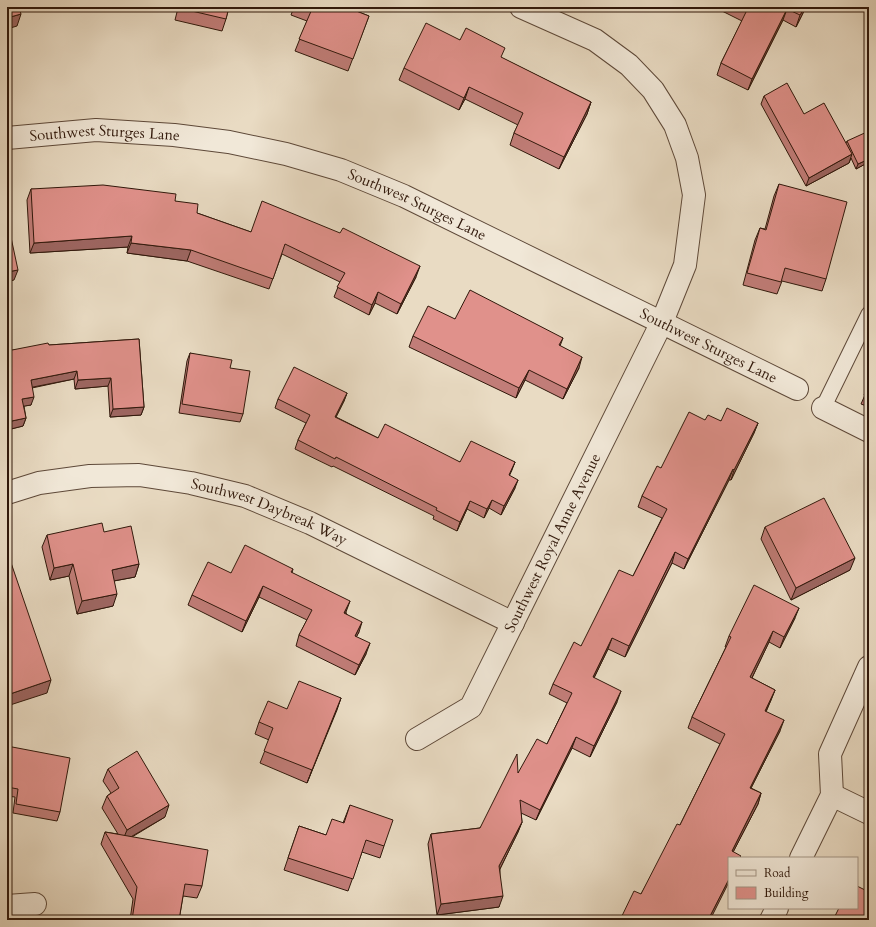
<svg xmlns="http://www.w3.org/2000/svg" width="876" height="927" font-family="Cardo,serif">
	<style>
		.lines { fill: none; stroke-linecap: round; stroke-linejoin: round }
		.lane-casing { stroke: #5e4939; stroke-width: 17 }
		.street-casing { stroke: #5e4939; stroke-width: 24 }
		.lane { stroke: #f1e8d8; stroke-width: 15 }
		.street { stroke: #f1e8d8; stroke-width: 22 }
		.wall { fill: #c17d78; stroke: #30180b }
		.shaded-wall { fill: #9d6661; stroke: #30180b }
		.building { fill: #e0918b; stroke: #30180b }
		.labels { text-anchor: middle; stroke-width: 3; stroke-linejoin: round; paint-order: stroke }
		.street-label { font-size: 15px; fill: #30180b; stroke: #f1e8d8 }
	</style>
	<rect width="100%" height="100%" fill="#e9dbc3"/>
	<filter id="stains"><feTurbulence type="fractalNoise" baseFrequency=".005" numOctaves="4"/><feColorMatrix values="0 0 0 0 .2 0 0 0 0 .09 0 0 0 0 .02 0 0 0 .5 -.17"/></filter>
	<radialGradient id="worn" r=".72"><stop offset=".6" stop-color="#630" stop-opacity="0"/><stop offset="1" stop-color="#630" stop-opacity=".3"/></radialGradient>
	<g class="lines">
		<!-- lane casing -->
		<g class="lane-casing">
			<path id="lane" d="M823,408L869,314"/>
		</g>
		<!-- street casing -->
		<g class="street-casing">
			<g id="street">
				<path id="s1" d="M7,138L96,130L174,135L229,142L286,154L341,170L404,196L797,389"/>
				<path d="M823,408L869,431"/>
				<path id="s2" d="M7,493L39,483L90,476L139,475L191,483L245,496L310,523L513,623"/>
				<path id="s3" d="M417,739L471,707L662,322L685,265L694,195L687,158L675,125L653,90L629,65L595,40L521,7"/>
				<path d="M832,795L869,813"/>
				<path d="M801,858L832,795L830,754L869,667"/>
				<path d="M7,906L35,904"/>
				<path d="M771,920L777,908"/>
			</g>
		</g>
		<!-- lane -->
		<use href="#lane" class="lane"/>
		<!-- street -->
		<use href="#street" class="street"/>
	</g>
	<!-- wall -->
	<g class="wall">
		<path d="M173,7H229L226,19L222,31L175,20L178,8Z"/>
		<path d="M294,7H346L369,16L348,71L295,51L307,21L291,15Z"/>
		<path d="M714,7H806L796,27L783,20L748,90L717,75L721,63L742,21Z"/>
		<path d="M460,40L502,58L591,102L587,114L559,169L510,145L514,133L518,125L465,99L459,110L399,80L404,68Z"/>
		<path d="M764,96L846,143L847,141L869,162L856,169L851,158L849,163L806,186L761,104Z"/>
		<path d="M779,184L826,279L822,291L782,281L777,294L743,285L755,240L760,228L765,229L774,196Z"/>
		<path d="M31,189L175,201L197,213L251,232L416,277L397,314L375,303L369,315L334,297L340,282L282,254L269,289L187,261L127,253L128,247L30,253L27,200Z"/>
		<path d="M455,319L563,338L560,346L579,368L563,399L525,380L516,398L409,347L413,336Z"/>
		<path d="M139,339L144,407L141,415L110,417L108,386L75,389L74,379L32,388L31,405L24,406L26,418L23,426L7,430V351L49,345Z"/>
		<path d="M190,353L230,368L243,414L240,422L179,413L187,361Z"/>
		<path d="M869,386V407L861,404Z"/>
		<path d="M347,393L344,401L336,417L378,438L460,462H515L509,475L515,488L501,515L489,508L484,518L467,509L457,531L433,519L434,516L333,466L332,467L295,449L298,440L306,423L275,408L278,399Z"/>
		<path d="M705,420L758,423L754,433L731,480H729L684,569L672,563L625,657L608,649L594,678L617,702L590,757L572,748L536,820L521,813L522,822L518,832L500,869L499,907L437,915L428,844L431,834L480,828L518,773L547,744L567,703L549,694L553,684L633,576L662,518L638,507L642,496L661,468Z"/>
		<path d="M765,527L850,570L791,600L761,539Z"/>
		<path d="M47,535L139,564L135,577L114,581L113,606L77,614L69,576L50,580L42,547Z"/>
		<path d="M293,569L292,573L346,612V613L359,632L356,637L366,654L355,675L296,646L299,635L307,620L259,597L242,632L188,605L192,595L231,573Z"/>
		<path d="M795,618L780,648L769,642L752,678L775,690L771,700L766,712L780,731L751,788L761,793L758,804L733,852L641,894L680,825L720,744L688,728L692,717L726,647H725L729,636Z"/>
		<path d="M341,698L307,783L260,763L269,740L255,734L259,722L287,709Z"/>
		<path d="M7,746L60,812L57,821L13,813L15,797L7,796Z"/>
		<path d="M108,769L165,817L132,837L202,886L197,898L183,896L179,920H130L133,899L101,844L105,832L118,834L102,808L107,796L111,793L103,781Z"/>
		<path d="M350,805L384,846L380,858L362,852L348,891L284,870L299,826L326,835L343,823Z"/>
	</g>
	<!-- shaded-wall -->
	<g class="shaded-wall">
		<path d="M805,7H806L796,27L800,15Z"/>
		<path d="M787,9L783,20L748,90L752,79Z"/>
		<path d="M21,14L17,26L7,29V18Z"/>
		<path d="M469,87L465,99L459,110L464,98Z"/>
		<path d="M591,102L587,114L559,169L564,157Z"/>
		<path d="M852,154L849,163L806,186L809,178Z"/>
		<path d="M869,159V162L856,169L858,164Z"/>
		<path d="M132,236L128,247L30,253L34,243Z"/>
		<path d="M131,243L191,250L187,261L127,253Z"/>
		<path d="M420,266L416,277L397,314L401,304Z"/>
		<path d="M18,270L14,280L7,282V272Z"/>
		<path d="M378,292L375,303L369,315L372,305Z"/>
		<path d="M582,357L579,368L563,399L567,389Z"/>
		<path d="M529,370L525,380L516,398L519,388Z"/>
		<path d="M77,371L74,379L28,388L31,380Z"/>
		<path d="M111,378L108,386L75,389L78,380Z"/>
		<path d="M347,393L344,401L332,425L335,417Z"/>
		<path d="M34,397L31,405L19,407L22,399Z"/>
		<path d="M144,407L141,415L110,417L113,409Z"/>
		<path d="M26,418L23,426L7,430V422Z"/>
		<path d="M758,423L754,433L731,480L734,470Z"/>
		<path d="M515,462L512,470L506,483L509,475Z"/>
		<path d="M733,469L729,480L684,569L688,559Z"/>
		<path d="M518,480L515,488L501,515L504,506Z"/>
		<path d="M492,500L489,508L484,518L487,509Z"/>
		<path d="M470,501L467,509L457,531L460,522Z"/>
		<path d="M675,552L672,563L625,657L629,646Z"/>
		<path d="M855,558L850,570L791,600L796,588Z"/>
		<path d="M73,564L69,576L50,580L54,568Z"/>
		<path d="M139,564L135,577L108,582L112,570Z"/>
		<path d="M263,586L259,597L242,632L246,621Z"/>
		<path d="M117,594L113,606L77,614L82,601Z"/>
		<path d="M350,601L346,612L340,623L344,613Z"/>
		<path d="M799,608L795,618L780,648L784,637Z"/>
		<path d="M362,622L359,632L351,647L355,636Z"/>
		<path d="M773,631L769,642L747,688L750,677Z"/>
		<path d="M612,638L608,649L589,688L593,677Z"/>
		<path d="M370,643L366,654L355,675L359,665Z"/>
		<path d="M51,680L47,693L7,706V695Z"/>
		<path d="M775,690L771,700L761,722L765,711Z"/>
		<path d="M621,691L617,702L590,757L594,746Z"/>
		<path d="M341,698L337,710L307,783L312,770Z"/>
		<path d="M784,720L780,731L746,798L750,788Z"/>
		<path d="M576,737L572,748L536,820L540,810Z"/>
		<path d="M761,793L758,804L730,858L732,851Z"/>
		<path d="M169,805L165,817L122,842L127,830Z"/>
		<path d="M522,822L518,832L496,877L499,866Z"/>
		<path d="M729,879V882L710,920H708Z"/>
		<path d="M503,896L499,907L437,915L441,904Z"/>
	</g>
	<!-- building -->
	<g class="building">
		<path d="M7,7H19L21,14L7,18Z"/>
		<path d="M180,7H229L226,19L179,8Z"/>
		<path d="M307,7H346L369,16L353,59L299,39L312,9Z"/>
		<path d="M741,7H805L800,15L787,9L752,79L721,63L747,10Z"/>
		<path d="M426,23L460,40L466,28L505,48L501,57L591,102L564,157L514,133L523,113L469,87L464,98L404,68Z"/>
		<path d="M787,83L804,114L824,103L852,154L809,178L764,96Z"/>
		<path d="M869,131V159L858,164L847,141Z"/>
		<path d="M779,184L847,202L826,279L785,268L781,282L747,273L760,228L766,230Z"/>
		<path d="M103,185L176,194L175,201L198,204L197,213L251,232L262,201L340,233L343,228L420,266L401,304L378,292L372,305L337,287L345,273L285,244L273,279L191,250L131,243L132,236L34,243L31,189Z"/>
		<path d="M7,228H9L18,270L7,272Z"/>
		<path d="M470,290L563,338L559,345L582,357L567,389L529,370L519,388L413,336L428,306L455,319Z"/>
		<path d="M139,339L144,407L113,409L111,378L78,380L77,371L31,380L34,397L22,399L26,418L7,422V351L48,343L49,345Z"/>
		<path d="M190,353L232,360L230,368L250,371L243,414L182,404Z"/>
		<path d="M294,367L347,393L335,417L378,438L385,424L460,462L471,441L515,462L509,475L518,480L504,506L492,500L487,509L470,501L460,522L436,510L437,508L336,457L335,459L298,440L310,415L278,399Z"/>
		<path d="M869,386V397L864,395Z"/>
		<path d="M727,408L758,423L734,470L733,469L688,559L675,552L629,646L612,638L593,677L621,691L594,746L576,737L540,810L520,800L522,822L499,866L503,896L441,904L431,834L480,828L517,754L518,773L537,739L547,744L572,693L553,684L574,642L581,646L619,570L633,576L667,509L642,496L657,466L661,468L689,412L705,420L708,415L721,421Z"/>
		<path d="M824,498L855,558L796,588L765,527Z"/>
		<path d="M102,523L104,532L131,526L139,564L112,570L117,594L82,601L73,564L54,568L47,535Z"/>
		<path d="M245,545L293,569L291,572L350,601L344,613L362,622L355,636L370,643L359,665L299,635L312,610L263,586L246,621L192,595L208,562L231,573Z"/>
		<path d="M7,551L51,680L7,695Z"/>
		<path d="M754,585L799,608L784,637L773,631L750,677L775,690L765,711L784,720L750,788L761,793L732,851L741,856L739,858H729V879L708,920H620L634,891L641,894L677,824L680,825L725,734L692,717L731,637L729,636Z"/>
		<path d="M299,681L341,698L312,770L264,751L273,728L259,722L268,701L287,709Z"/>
		<path d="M7,746L70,758L60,812L16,804L18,789L7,787Z"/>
		<path d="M137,751L169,805L127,830L107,796L119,788L108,769Z"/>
		<path d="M350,805L393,820L384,846L366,840L353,879L288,858L299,826L326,835L332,819L344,823Z"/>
		<path d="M105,832L208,850L202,886L185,884L179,920H132L137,887Z"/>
		<path d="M857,886L869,892V920H833L839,908H857Z"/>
	</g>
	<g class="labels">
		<!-- street labels -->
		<g class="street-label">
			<text dy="5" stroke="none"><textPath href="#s1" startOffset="98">Southwest Sturges Lane</textPath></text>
			<text dy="5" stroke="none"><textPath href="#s1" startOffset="422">Southwest Sturges Lane</textPath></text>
			<text dy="5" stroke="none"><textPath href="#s1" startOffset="746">Southwest Sturges Lane</textPath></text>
			<text dy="5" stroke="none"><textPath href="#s2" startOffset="270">Southwest Daybreak Way</textPath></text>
			<text dy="5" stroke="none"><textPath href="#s3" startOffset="246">Southwest Royal Anne Avenue</textPath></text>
		</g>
	</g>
	<!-- margin -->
	<rect width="876" height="927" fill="none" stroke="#e9dbc3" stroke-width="24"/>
	<rect x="8" y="8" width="860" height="911" fill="none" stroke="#30180b" stroke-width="2"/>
	<rect x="12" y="12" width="852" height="903" fill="none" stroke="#30180b"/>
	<!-- legend -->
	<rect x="728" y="857" width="130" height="52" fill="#f1e8d8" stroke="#a49586"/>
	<rect x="736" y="870" width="20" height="6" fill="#f1e8d8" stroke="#a49586"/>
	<text x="764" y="877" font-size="12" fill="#30180b">Road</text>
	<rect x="736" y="887" width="20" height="12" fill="#e0918b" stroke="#a49586"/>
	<text x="764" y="897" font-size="12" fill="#30180b">Building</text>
	<rect width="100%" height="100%" filter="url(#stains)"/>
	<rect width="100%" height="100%" fill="url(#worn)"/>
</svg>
